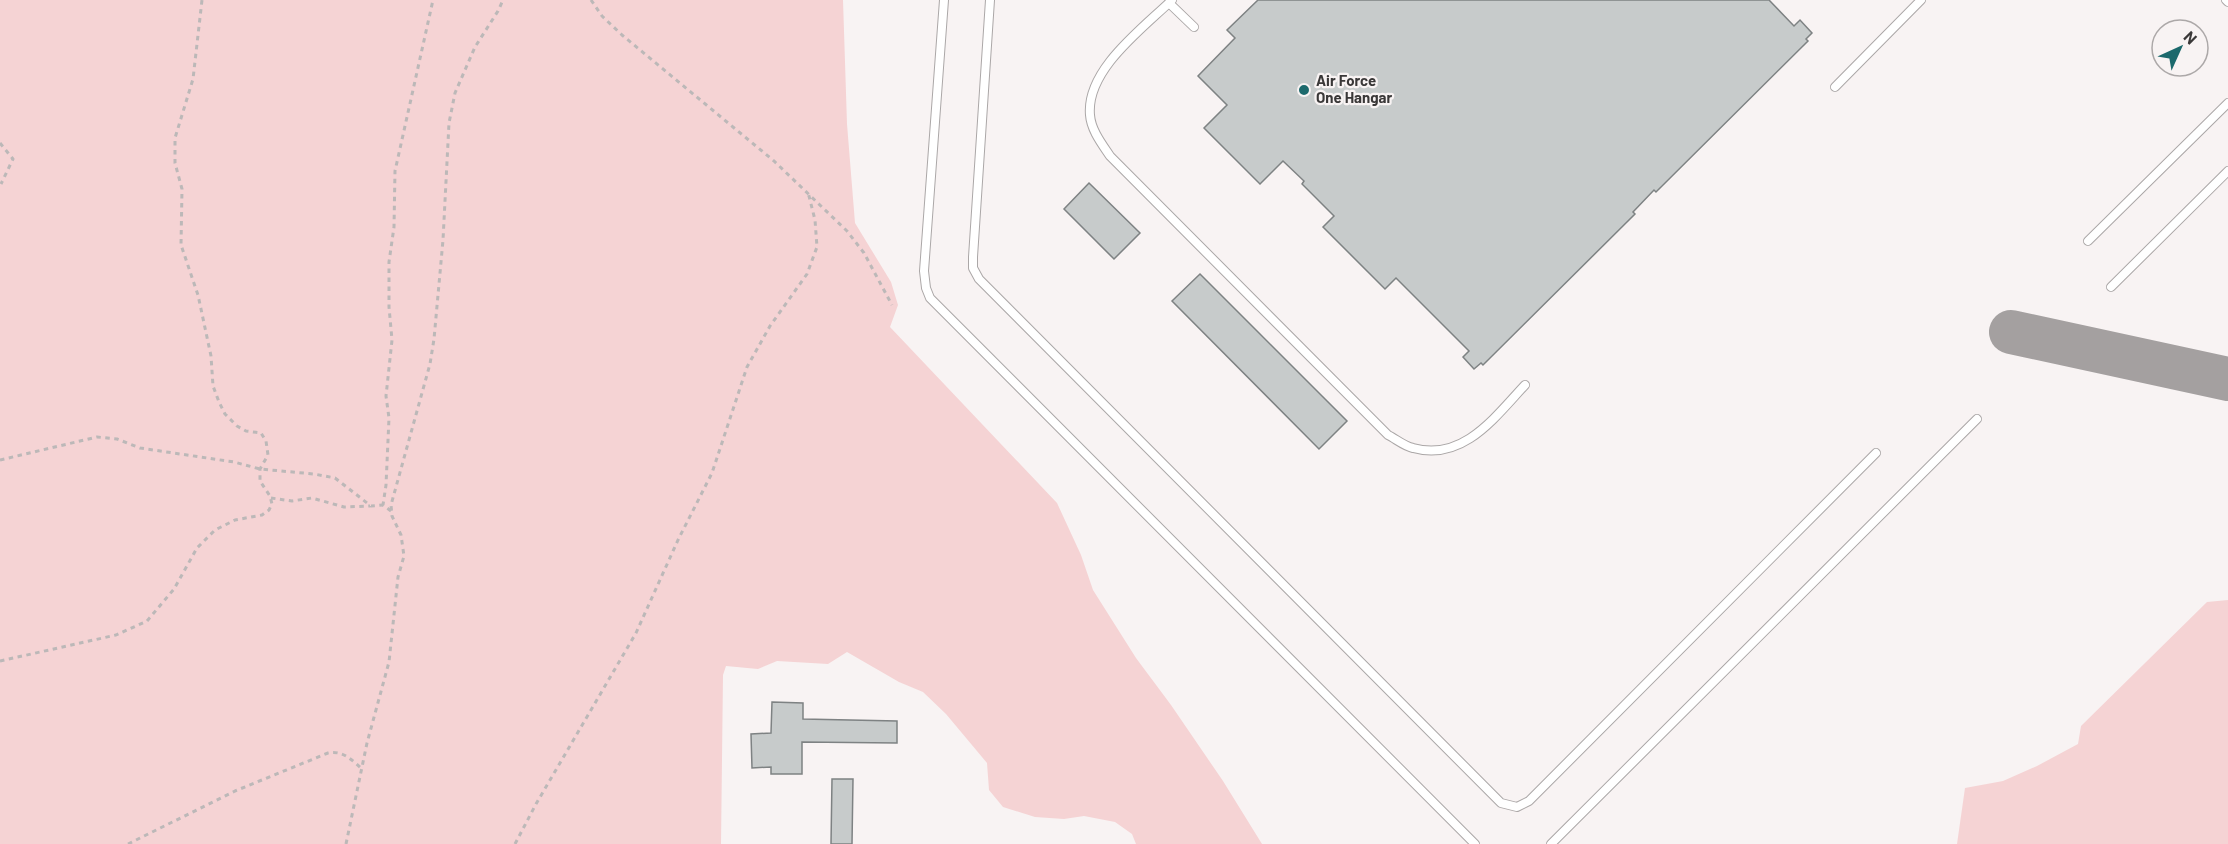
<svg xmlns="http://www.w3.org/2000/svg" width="2228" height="844" font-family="Barlow,sans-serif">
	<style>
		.green { fill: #f5d3d4 }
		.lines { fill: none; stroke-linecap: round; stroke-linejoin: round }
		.taxiway { stroke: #a4a0a0; stroke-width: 44 }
		.building { fill: #c7cbcb; stroke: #7e8283; stroke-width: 1.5 }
		.service-casing { stroke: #aba7a7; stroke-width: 10 }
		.path { stroke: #bcb8b8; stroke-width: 3; stroke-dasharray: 4.5 4.5; stroke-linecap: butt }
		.service { stroke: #fff; stroke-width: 8 }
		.poi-dot { fill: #1c696c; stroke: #f8f3f3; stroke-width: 2 }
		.labels { text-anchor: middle; stroke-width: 4.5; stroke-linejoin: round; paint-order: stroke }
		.poi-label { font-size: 15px; font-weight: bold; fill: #3a3838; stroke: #f8f3f3; text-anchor: start }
	</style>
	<rect width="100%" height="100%" fill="#f8f3f3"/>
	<!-- green -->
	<g class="green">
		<path d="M0,0H843L847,124L855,223L891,282L898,305L890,327L1057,503L1081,555L1093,590L1136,658L1171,705L1223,781L1262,844H1136L1132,834L1115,822L1084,816L1064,819L1035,817L1003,807L989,790L987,763L946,714L923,692L899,682L847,652L828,664L777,661L758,669L726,666L723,675L721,844H0Z"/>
		<path d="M2228,600V844H1957L1965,788L2003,781L2037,766L2078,744L2081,726L2207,602Z"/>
	</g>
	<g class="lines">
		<!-- taxiway -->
		<path class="taxiway" d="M2011,332L2228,379"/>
	</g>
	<!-- building -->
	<g class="building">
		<path d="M1258,0H1769L1794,26L1800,20L1812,33L1806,39L1808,41L1656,192L1654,190L1633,212L1635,214L1483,365L1481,363L1474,369L1463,357L1469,351L1396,278L1385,289L1323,227L1334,216L1302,184L1304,181L1283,161L1260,184L1204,128L1227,105L1198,76L1235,38L1227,30Z"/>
		<path d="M1089,183L1140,233L1114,259L1064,209Z"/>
		<path d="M1200,274L1347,421L1319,449L1172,301Z"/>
		<path d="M772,702L803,703V719L897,721V743L802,742V774H771V767L752,768L751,734L771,733Z"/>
		<path d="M832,779H853L852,844H831Z"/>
	</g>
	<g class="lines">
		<!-- service casing -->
		<g class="service-casing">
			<g id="service">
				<path d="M944,0L924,271L926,288L930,298L1475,844"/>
				<path d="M990,0L973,257V268L979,279L1501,803L1517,807L1529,801L1876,453"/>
				<path d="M1172,0C1142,29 1086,70 1090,115C1091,130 1102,144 1110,156L1388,435C1396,439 1404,446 1413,448C1463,462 1495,417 1525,385"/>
				<path d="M2226,0L2228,2"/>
				<path d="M1169,3L1194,27"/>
				<path d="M1835,87L1921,0"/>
				<path d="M2088,241L2228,103"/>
				<path d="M2111,287L2228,171"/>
				<path d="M1551,844L1977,419"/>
			</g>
		</g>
		<!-- path -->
		<g class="path">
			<path d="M591,0L602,16L622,35L774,161L847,231L864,253L892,305"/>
			<path d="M0,143L13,159L1,184"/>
			<path d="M0,460L97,437L117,439L140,448L234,462L260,469L314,474L335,478L371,506L383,505"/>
			<path d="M271,498L292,501L312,498L344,507L370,506"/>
			<path d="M391,511L383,505L386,485L389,418L386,396L392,340L389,307V262L394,227L395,171L433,0"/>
			<path d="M0,661L116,635L147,621L174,589L197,548L215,530L235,520L262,515L269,510L272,504L270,496L260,481V469L268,455L266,441L261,433L246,431L237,426L225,414L219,402L213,386L211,356L198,295L181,245L182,189L175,163V138L193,79L202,0"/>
			<path d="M128,844L235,791L328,753C343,750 352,760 363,770"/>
			<path d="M346,844L367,743L389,662L398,577L404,556L401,535L392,516L391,505L430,364L434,339L443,240L449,123L455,93L475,47L498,11L503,0"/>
			<path d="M515,844L536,804L636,633L678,540L712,473L747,367L770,326L807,274L817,247L815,220L808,192"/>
		</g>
		<!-- service -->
		<use href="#service" class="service"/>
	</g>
	<!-- markers -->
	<circle class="poi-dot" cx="1304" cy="90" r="6"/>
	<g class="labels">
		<!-- poi labels -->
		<g class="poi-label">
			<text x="1316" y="86">Air Force<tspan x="1316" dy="17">One Hangar</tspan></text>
		</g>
	</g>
	<!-- north arrow -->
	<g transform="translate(2180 48) rotate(45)"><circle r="28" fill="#f8f3f3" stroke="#aca8a8" stroke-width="1.5"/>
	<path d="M0-4.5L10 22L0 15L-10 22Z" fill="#1c696c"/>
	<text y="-9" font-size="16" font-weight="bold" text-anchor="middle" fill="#3a3838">N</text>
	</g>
</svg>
